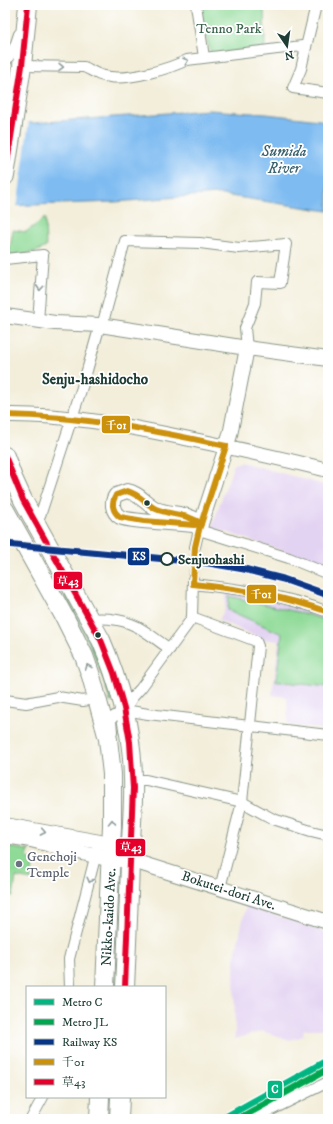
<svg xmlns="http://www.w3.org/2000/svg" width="333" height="1124" font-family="'IM FELL DW Pica','Noto Serif JP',serif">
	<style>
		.built { fill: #e3d3f2 }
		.green { fill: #8fda97; stroke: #578c66 }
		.forest { fill: #73ba80; stroke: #497c5a }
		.water { fill: #7ebbf1; stroke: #4e7c92 }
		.pier { fill: #f3eeda }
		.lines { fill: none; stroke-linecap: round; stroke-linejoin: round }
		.street-tunnel { stroke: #c9cbb9; stroke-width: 10; stroke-dasharray: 10 5; stroke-linecap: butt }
		.street-casing { stroke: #899687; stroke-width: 12 }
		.secondary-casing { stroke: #899687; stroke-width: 16 }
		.highway-casing { stroke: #899687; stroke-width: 20 }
		.street { stroke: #fff; stroke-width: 10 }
		.secondary { stroke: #fff; stroke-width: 14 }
		.highway { stroke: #fff; stroke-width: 18 }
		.bus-1-casing { stroke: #fff; stroke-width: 9 }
		.bus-2-casing { stroke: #fff; stroke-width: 9 }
		.bus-1 { stroke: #cc910a; stroke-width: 6 }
		.bus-2 { stroke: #e4002b; stroke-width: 6 }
		.rail-1-casing { stroke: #fff; stroke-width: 10 }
		.rail-1 { stroke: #073686; stroke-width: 7 }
		.metro-1-casing { stroke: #fff; stroke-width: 10 }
		.metro-2-casing { stroke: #fff; stroke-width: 10 }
		.metro-1 { stroke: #02b581; stroke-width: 7 }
		.metro-2 { stroke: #00a650; stroke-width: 7 }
		.oneway { stroke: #8f9e9a }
		.bus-dot { fill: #1f3d34; stroke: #fff; stroke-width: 1.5 }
		.stop-dot { fill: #fff; stroke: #1f3d34; stroke-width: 2 }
		.worship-dot { fill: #6b7280; stroke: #fff; stroke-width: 1.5 }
		.labels { text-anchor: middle; stroke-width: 3.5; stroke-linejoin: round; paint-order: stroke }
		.park-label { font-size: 14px; fill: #3b644d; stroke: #fff }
		.stop-label { font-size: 14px; font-weight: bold; fill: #1f3d34; stroke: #fff; text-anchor: start }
		.worship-label { font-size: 14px; fill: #5b616d; stroke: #fff; text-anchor: start }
		.street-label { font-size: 14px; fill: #1f3d34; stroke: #fff }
		.water-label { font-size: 15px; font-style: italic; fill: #3c636d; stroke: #fff }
		.neighbourhood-label { font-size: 15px; font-weight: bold; fill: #1f3d34; stroke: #fff }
		.line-badge { stroke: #fff; stroke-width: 1.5 }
		.badge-label { font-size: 11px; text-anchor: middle; font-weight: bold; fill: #fff }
	</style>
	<rect width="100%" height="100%" fill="#fff"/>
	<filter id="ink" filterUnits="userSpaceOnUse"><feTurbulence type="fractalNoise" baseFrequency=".025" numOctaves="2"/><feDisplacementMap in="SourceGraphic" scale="8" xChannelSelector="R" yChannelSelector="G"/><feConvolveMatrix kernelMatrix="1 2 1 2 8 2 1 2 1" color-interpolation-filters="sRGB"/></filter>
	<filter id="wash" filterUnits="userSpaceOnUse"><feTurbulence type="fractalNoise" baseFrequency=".012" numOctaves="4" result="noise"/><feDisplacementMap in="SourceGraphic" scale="16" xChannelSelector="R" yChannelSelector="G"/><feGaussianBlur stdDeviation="0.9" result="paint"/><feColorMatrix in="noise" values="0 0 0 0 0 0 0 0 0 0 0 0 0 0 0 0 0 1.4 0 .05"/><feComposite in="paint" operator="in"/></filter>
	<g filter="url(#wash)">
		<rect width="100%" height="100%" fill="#f3eeda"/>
		<!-- built -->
		<g class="built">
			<path d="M241,462L328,486V566L214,528L212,526L234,464Z"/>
			<path d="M226,592L283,603L328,617V730L288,725L287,697L272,695L279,641L262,639L219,620L225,609Z"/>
			<path d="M246,906L328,933V1029H304L303,1036L290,1040L262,1031L235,1039L234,960Z"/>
		</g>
		<!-- green -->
		<g class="green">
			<path d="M200,5H264L265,47L214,54L210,51L201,16Z"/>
			<path d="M45,218L46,247C35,253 21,256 9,255L13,230L26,232Z"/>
			<path d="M229,596L306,614L328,621V687L276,681L282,634L228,610Z"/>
			<path d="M5,847L29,850L27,858L34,860L31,880L16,877L13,896L5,895Z"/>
		</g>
		<!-- forest -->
		<path class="forest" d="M67,594L99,657L114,700L111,702H110C101,664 82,630 64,595Z"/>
		<!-- water -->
		<path class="water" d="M209,110L266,114L328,121V211L217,194L115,202L5,206V119L32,123Z"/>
		<!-- pier -->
		<path class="pier" d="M5,117L29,121L17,208H5Z"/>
	</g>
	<g filter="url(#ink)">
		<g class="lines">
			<!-- street-tunnel -->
			<path class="street-tunnel" d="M193,579L195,547"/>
			<!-- street casing -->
			<g class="street-casing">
				<g id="street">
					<path d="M196,5L204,57"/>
					<path d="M306,47L316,5"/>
					<path d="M5,63L15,46L19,34"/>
					<path d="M22,66L84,67C89,69 93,72 98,74C101,76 106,76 110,77C130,80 169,69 187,60L302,46L306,47L301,69L293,88L328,93"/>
					<path d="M5,259L43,255L38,321"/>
					<path d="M102,326L125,241L200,243L239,248L286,244L280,283L257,282L255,303L245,328L247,348"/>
					<path d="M36,524L41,513L84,381L100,325"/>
					<path d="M195,547L199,530L289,558L328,574"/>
					<path d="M193,579L192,617L256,641L258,646L242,802L220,888"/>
					<path d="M193,584C239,589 284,595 328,612"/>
					<path d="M90,619C103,618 119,619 131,624C145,629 157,641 170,649"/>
					<path d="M5,700L26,703L58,697L83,701L98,698"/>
					<path d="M125,710L148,714L328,735"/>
					<path d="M112,732L111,720L113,717L125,710L132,698L141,688L190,621L192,617"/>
					<path d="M133,780H146L242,802L273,819L311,831L328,835"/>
					<path d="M70,987L69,959L97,850"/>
					<path d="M31,1119L43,1097"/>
					<path d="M253,1119L328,1082"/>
				</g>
			</g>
			<!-- secondary casing -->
			<g class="secondary-casing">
				<g id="secondary">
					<path d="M5,316L55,323L100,325L247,348L230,435L199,530"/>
					<path d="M247,348L328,359"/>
					<path d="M5,415C64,414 122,425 180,437C229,447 279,458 328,470"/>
					<path d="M127,491C139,493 146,504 156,509C170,515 190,512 201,524L194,525C180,523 129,522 120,517C112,512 111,502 116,495Z"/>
					<path d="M5,825L100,842L111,845L119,851"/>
					<path d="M5,836L31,840L111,860H130L328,922"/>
				</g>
			</g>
			<!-- highway casing -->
			<g class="highway-casing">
				<g id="highway">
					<path d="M5,176L22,66L28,5"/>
					<path d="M5,456L13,478L23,500L101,640C120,684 132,730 133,778C134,805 131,833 130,860C129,902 127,945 125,987"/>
					<path d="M5,510L65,618L84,656L91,676L108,739L112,774V826L105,987"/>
					<path d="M99,1119L100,1097"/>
					<path d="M119,1119L120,1097"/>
				</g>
			</g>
			<!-- street -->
			<use href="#street" class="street"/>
			<!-- secondary -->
			<use href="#secondary" class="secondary"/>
			<!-- highway -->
			<use href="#highway" class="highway"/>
			<!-- bus-1 casing -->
			<g class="bus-1-casing">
				<g id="bus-1">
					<path d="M5,415C80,416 153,430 226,446"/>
					<path d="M127,491C139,494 146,504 156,509C172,516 188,513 201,524L194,525L144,521L120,517C112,511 111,503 116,495Z"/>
					<path d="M193,584L195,547L199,530L226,446"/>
					<path d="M193,584C239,589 284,596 328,612"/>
				</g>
			</g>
			<!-- bus-2 casing -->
			<g class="bus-2-casing">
				<g id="bus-2">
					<path d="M5,176L22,66L28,5"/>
					<path d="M5,456L23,500L101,640L114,673L124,708L130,742L133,788L125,987"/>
				</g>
			</g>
			<!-- bus-1 -->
			<use href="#bus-1" class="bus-1"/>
			<!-- bus-2 -->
			<use href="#bus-2" class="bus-2"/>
			<!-- rail-1 casing -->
			<g class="rail-1-casing">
				<path id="rail-1" d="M5,544L209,563L244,569L283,579L328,595"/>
			</g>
			<!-- rail-1 -->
			<use href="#rail-1" class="rail-1"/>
			<!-- metro-1 casing -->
			<g class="metro-1-casing">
				<path id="metro-1" d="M222,1119L328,1060"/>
			</g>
			<!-- metro-2 casing -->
			<g class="metro-2-casing">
				<path id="metro-2" d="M238,1119L328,1069"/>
			</g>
			<!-- metro-1 -->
			<use href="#metro-1" class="metro-1"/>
			<!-- metro-2 -->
			<use href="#metro-2" class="metro-2"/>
		</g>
		<!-- one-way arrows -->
		<defs><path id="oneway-chevron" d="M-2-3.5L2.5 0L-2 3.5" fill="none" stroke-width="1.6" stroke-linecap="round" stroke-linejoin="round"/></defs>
		<g class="oneway">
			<use href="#oneway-chevron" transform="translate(186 61) rotate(-19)"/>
			<use href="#oneway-chevron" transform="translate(61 67) rotate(1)"/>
			<use href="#oneway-chevron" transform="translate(40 288) rotate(94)"/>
			<use href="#oneway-chevron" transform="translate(88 667) rotate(-111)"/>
			<use href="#oneway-chevron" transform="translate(112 822) rotate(-89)"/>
			<use href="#oneway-chevron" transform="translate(43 832) rotate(11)"/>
			<use href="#oneway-chevron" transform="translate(90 880) rotate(104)"/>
		</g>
	</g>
	<!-- markers -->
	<g class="bus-dot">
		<circle cx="147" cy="503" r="3.5"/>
		<circle cx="98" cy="635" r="3.5"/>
	</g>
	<circle class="stop-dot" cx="167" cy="559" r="6"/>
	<circle class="worship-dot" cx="19" cy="864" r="4"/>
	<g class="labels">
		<!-- park labels -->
		<g class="park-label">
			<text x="229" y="33">Tenno Park</text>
		</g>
		<!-- stop labels -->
		<g class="stop-label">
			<text x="178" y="564">Senjuohashi</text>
		</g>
		<!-- worship labels -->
		<g class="worship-label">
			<text x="27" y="861">Genchoji<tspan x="27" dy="16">Temple</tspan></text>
		</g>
		<!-- street labels -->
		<g class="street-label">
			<text transform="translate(229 890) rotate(18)" y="5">Bokutei-dori Ave.</text>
			<text transform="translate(108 917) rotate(-87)" y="5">Nikko-kaido Ave.</text>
		</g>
		<!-- water labels -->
		<g class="water-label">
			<text x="284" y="156">Sumida<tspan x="284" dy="17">River</tspan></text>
		</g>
		<!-- neighbourhood labels -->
		<g class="neighbourhood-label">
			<text x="95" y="384">Senju-hashidocho</text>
		</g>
	</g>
	<g class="line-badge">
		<rect x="101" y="415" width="30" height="19" rx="4" fill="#cc910a"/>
		<rect x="127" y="547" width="23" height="19" rx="4" fill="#073686"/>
		<rect x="53" y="571" width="30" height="19" rx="4" fill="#e4002b"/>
		<rect x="246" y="584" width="31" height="20" rx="4" fill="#cc910a"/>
		<rect x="115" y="838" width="31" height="19" rx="4" fill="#e4002b"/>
		<rect x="267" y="1080" width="16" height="19" rx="4" fill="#02b581"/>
	</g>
	<g class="badge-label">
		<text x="116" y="429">千01</text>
		<text x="139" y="560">KS</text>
		<text x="68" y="585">草43</text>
		<text x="261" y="598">千01</text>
		<text x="131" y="851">草43</text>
		<text x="275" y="1093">C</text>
	</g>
	<!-- margin -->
	<rect width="333" height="1124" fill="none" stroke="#fff" stroke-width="20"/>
	<!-- legend -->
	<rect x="26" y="986" width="140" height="112" fill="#ffffff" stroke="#a5b1ae"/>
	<rect x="34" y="999" width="20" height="6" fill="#02b581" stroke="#a5b1ae"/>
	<text x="62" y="1006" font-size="12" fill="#1f3d34">Metro C</text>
	<rect x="34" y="1019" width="20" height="6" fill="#00a650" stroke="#a5b1ae"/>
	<text x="62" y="1026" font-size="12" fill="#1f3d34">Metro JL</text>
	<rect x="34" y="1039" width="20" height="6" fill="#073686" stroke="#a5b1ae"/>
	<text x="62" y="1046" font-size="12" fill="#1f3d34">Railway KS</text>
	<rect x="34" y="1059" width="20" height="6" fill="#cc910a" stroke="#a5b1ae"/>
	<text x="62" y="1066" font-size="12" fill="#1f3d34">千01</text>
	<rect x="34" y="1079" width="20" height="6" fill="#e4002b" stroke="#a5b1ae"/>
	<text x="62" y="1086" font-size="12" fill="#1f3d34">草43</text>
	<!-- north arrow -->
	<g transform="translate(287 46) rotate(167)" stroke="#ffffff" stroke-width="3" paint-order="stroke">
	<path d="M0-3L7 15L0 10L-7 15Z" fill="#1f3d34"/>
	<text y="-6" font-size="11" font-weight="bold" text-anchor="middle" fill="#1f3d34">N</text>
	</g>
</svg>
